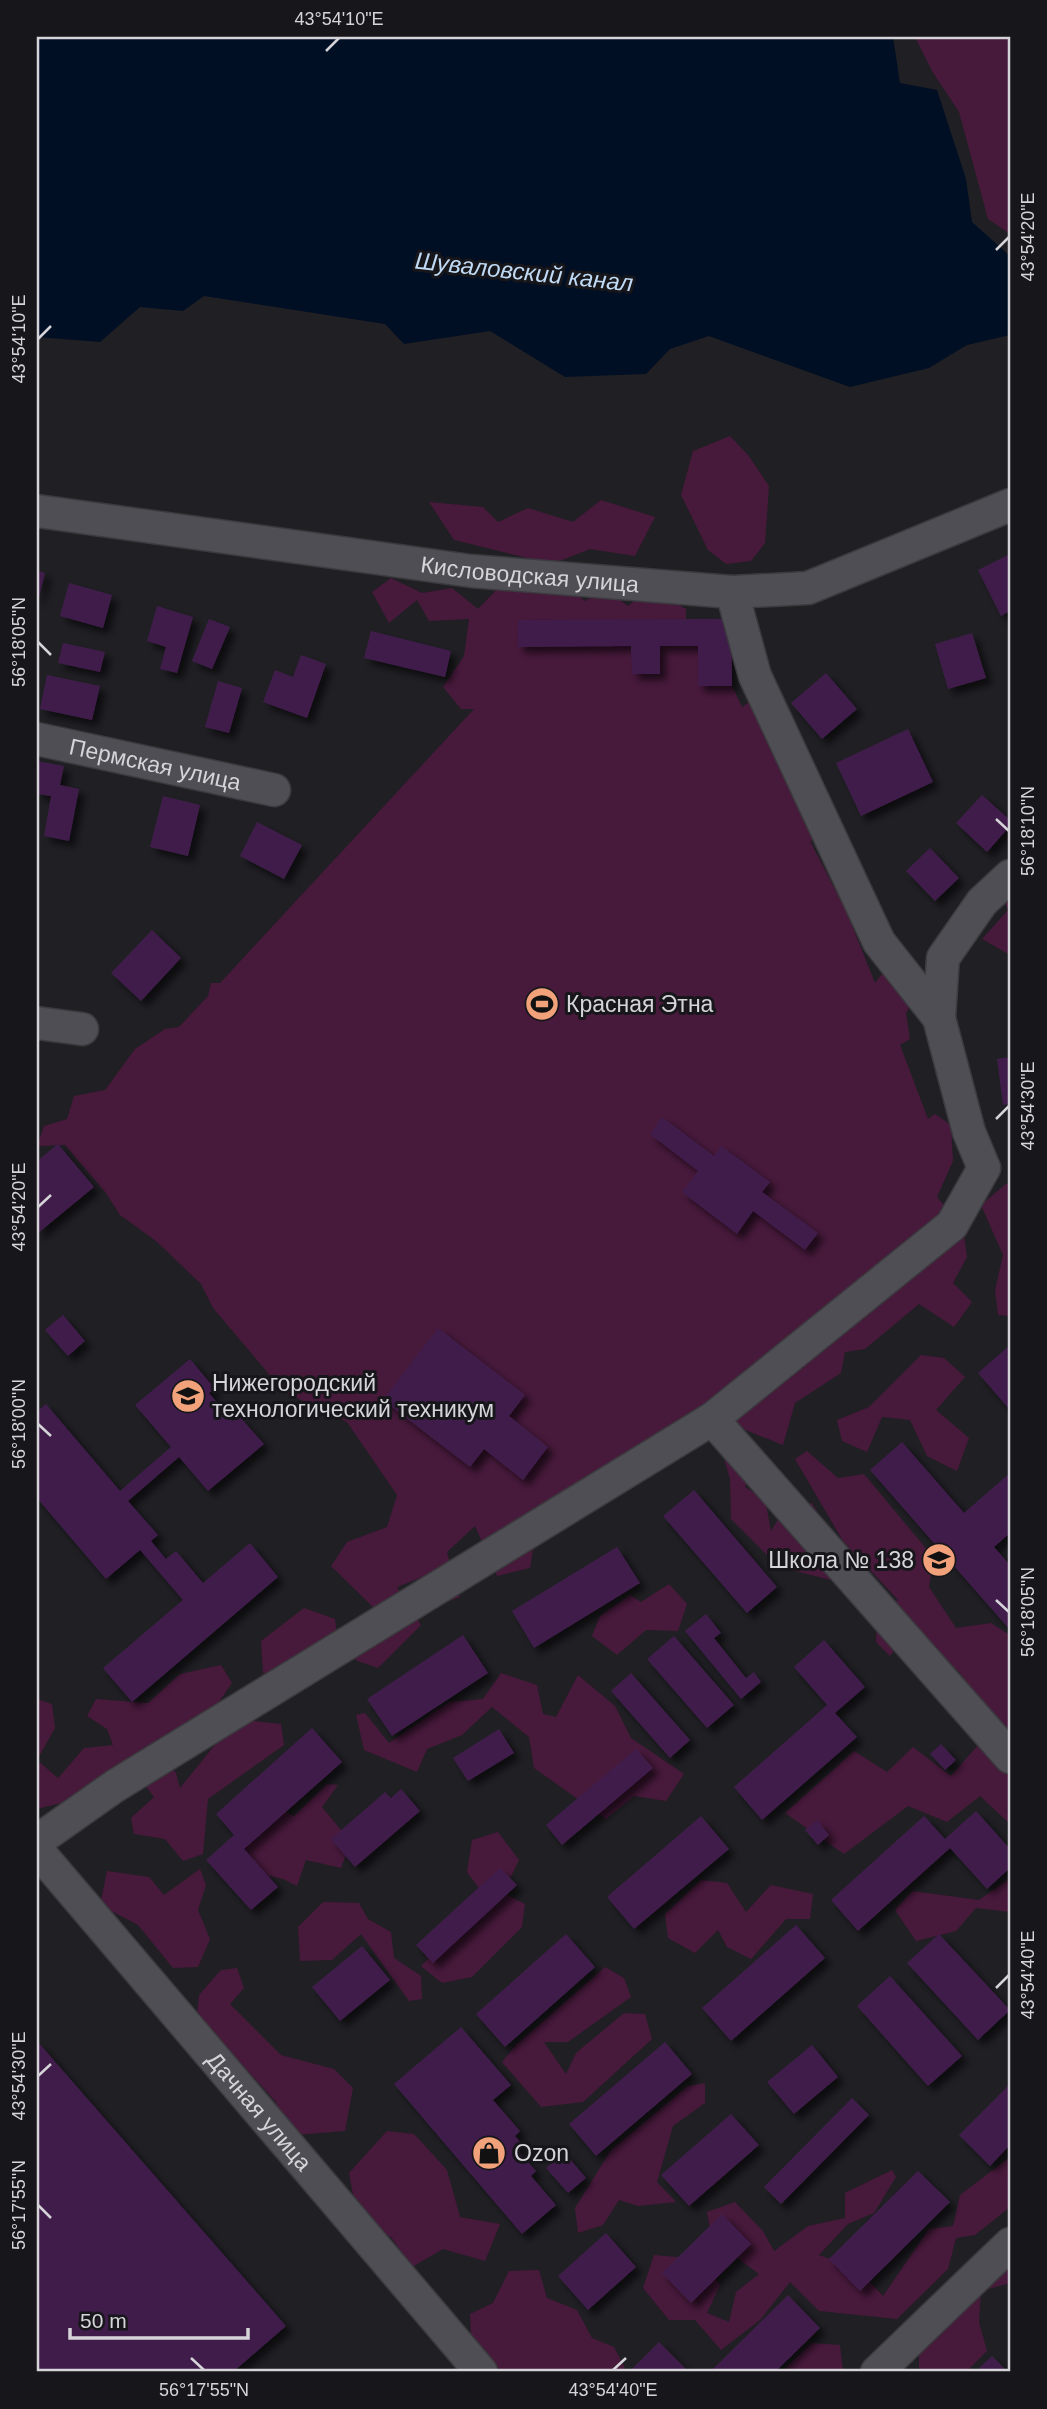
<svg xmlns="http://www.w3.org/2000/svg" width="1047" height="2409" font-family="Helvetica,sans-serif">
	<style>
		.green { fill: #47193b }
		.water { fill: #000f24 }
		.building { fill: #401e4b; filter: url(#shadow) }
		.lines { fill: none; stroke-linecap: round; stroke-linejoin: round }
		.minor-casing { stroke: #3b3a3e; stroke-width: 35 }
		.minor { stroke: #4f4e54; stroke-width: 32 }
		.ticks { fill: none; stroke: #d5d4d8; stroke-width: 2.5 }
		.labels { text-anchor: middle; stroke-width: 6; stroke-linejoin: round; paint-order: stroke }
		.street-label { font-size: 23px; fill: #d5d4d8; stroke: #17161a }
		.poi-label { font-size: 23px; fill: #d5d4d8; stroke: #17161a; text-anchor: start }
		.water-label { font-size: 24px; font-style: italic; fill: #c0daf5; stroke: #17161a }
		.neatline { fill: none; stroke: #d5d4d8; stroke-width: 2.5 }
		.ticks-label { font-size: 18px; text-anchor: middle; fill: #d5d4d8 }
	</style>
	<defs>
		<filter id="shadow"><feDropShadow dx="6" dy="6" stdDeviation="3.5" flood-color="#0009"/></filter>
	</defs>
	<rect width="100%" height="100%" fill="#201f24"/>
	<!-- green -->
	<g class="green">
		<path d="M915,37H1010V234L988,219L959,112L932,71Z"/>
		<path d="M730,436L748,455L769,486L765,543L751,561L726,564L708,550L681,495L693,451Z"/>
		<path d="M601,500L655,517L635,556L590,549L552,564L454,540L429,502L483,507L498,522L528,508L573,522Z"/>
		<path d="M391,578L422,593L452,588L478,609L502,584L574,589L584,601L607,591L628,606L650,589L686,609V619H731L732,686L742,707L749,702L818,839L810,841L847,913L875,983L885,970L924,984L906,1013L910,1039L900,1045L928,1119L935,1114L951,1125L953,1161L937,1197L963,1228L967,1257L953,1283L972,1302L954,1327L919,1304L865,1349L845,1352L841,1373L795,1403L783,1445L733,1425L537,1523L530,1568L497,1576L475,1526L447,1552L460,1597L439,1605L430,1574L397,1587L421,1625L378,1668L355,1660L375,1609L331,1566L347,1542L387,1527L397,1495L347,1422L284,1392L213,1308L201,1284L156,1241L120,1215L106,1193L65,1145L37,1146L44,1126L67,1119L74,1096L105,1090L135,1049L165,1029L179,1027L208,996L211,983H220L474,709H461L443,687L464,656L469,619L429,621L417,600L389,623L372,592Z"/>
		<path d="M1010,863V955L982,939L1008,910L994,877Z"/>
		<path d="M1007,1183L1010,1187V1316L998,1315L995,1290L1003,1255L981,1205Z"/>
		<path d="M921,1355L944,1358L965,1377L936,1410L969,1438L957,1471L927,1456L910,1420L882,1417L867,1452L842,1441L837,1420L869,1407Z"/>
		<path d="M718,1439L761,1459L745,1487L765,1499L771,1531L786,1506L812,1503L838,1548L831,1580L779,1567L731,1519L730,1479Z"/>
		<path d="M807,1451L838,1478L864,1474L934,1558L929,1587L956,1628L991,1623L1010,1635V1731L990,1721L960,1673L913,1626L890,1656L876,1642L877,1616L898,1600L843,1541L795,1459Z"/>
		<path d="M669,1584L687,1604L678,1631L646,1630L617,1655L592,1636L600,1616L630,1595L641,1602Z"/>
		<path d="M304,1608L335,1619L338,1642L287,1675L263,1673L261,1641Z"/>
		<path d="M221,1665L232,1683L214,1709L155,1747L176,1773L180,1788L236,1719L281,1724L284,1745L208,1799L203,1854L183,1861L165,1839L134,1834L131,1818L154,1797L131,1766L103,1775L77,1799L37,1809V1699L52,1704L55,1728L37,1760L58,1778L84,1748L113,1745L107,1729L87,1716L96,1699L148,1703L180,1674Z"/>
		<path d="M501,1673L537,1685L543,1714L556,1717L578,1675L615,1706L631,1738L684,1774L666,1801L634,1796L606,1819L534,1768L529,1737L492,1707L462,1735L427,1749L417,1772L364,1750L356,1715L365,1713L389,1743L449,1702L483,1699Z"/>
		<path d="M985,1737L1010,1755V1824L980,1796L947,1822L908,1806L844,1854L785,1813L854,1751L887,1772L913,1747L951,1776Z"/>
		<path d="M327,1784L338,1785L322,1807L351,1842L341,1868L306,1860L297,1886L283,1879L257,1873L237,1849L268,1803L294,1816Z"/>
		<path d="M498,1832L519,1860L503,1893L525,1904L522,1927L472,1977L442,1983L421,1966L487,1899L467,1872L472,1840Z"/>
		<path d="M200,1869L206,1885L198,1910L210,1939L198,1967L173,1968L138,1925L100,1905L107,1871L149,1877L164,1895Z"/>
		<path d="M1010,1878V1912L976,1908L956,1931L916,1941L895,1910L912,1891L979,1900Z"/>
		<path d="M701,1880L727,1883L746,1912L771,1885L813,1894L810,1919H786L751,1959L727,1947L718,1930L695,1953L668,1938L665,1914Z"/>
		<path d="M323,1902L359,1903L368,1919L391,1932L394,1958L421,1976L422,1999L409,2001L361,1934L332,1960L300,1961L298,1927Z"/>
		<path d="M605,1967L624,1978L631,1997L568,2042H544L566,2074L576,2053L624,2013L645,2014L652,2039L583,2102L541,2107L502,2062L516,2045Z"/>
		<path d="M237,1968L244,1988L230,2004L281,2055L334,2069L353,2088L345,2131L282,2136L276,2102L197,2015L199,1995L221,1970Z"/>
		<path d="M705,2083V2103L673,2126L657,2182L676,2202L638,2206L619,2200L603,2225L578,2233L575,2208L611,2150L688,2086Z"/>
		<path d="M387,2131L414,2134L447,2170L460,2217L500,2224L485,2261L443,2249L412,2267L391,2237L358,2221L349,2173Z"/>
		<path d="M1010,2157V2207L975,2235L956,2238L948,2269L897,2319L819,2311L790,2282L760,2320L721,2350L695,2320H669L643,2288L654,2255L700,2259L720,2285L707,2313L729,2322L736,2292L759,2274L712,2239L707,2212L735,2202L763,2231L774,2251L808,2226L845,2218V2193L892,2170L896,2177L874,2213L848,2224L819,2255L858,2269L883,2296L929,2229L953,2226L960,2195Z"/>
		<path d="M1010,2229V2283L981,2291L979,2322L987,2351L966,2372H928L919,2368V2327L1004,2256Z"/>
		<path d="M539,2270L547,2298L577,2310L592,2338L614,2347L627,2372H502L471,2336L470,2314L493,2303L509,2271Z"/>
		<path d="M812,2343L840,2345L843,2372H781Z"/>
	</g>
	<!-- water -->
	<path class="water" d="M37,37H893L900,83L937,90L966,179L972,222L1010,256V335L967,345L929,368L850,387L709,336L670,349L646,374L565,377L490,331L404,344L385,324L204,296L183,311L140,307L100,342L37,337Z"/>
	<!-- building -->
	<g class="building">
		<path d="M1010,554V611L1001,616L978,570Z"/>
		<path d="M37,570L45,573L38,601L37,600Z"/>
		<path d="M69,583L112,595L103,628L60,616Z"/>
		<path d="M157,606L193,617L177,673L160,669L166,647L147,641Z"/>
		<path d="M209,619L230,627L212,669L192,661Z"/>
		<path d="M731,619L732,686H698V646H660V674H632L631,646L518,647V620Z"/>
		<path d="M371,631L451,651L445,677L364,658Z"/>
		<path d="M972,633L986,678L948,689L935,644Z"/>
		<path d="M63,643L105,652L100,672L58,663Z"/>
		<path d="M301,655L326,664L307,718L263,702L275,670L293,677Z"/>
		<path d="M826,673L857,709L822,739L791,703Z"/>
		<path d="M47,675L100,686L92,720L40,709Z"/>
		<path d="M218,681L242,688L229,733L205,727Z"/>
		<path d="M908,729L933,782L861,816L836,763Z"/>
		<path d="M37,761L64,766L60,785L79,789L69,841L44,836L51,796L37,794Z"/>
		<path d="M982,795L1010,820V826L987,852L956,823Z"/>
		<path d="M163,796L200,805L188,856L150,847Z"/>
		<path d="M257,822L302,845L284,879L240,856Z"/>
		<path d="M930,848L959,878L935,901L906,871Z"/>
		<path d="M152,930L181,958L141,1001L111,973Z"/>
		<path d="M1010,1057V1104L1003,1105L997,1059Z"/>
		<path d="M662,1117L714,1156L721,1146L770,1182L762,1192L818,1233L805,1250L753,1211L737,1234L682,1192L698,1171L650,1134Z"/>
		<path d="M58,1144L94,1187L37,1234V1161Z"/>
		<path d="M63,1315L85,1341L68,1356L45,1330Z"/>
		<path d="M438,1328L525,1395L509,1416L548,1447L523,1480L484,1449L470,1467L383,1400Z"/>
		<path d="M1010,1345V1410L978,1373Z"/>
		<path d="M190,1359L215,1389L209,1393L233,1421L239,1416L264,1444L208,1491L179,1457L128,1501L158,1535L151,1541L166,1559L176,1551L203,1583L250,1543L278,1577L132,1702L103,1668L183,1600L140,1550L106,1579L37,1498V1412L46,1404L120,1491L171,1447L135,1405Z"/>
		<path d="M902,1442L964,1513L1010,1473V1533L994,1547L1010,1565V1630L870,1470Z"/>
		<path d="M694,1490L777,1587L747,1613L663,1516Z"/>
		<path d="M617,1547L640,1583L534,1648L512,1611Z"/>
		<path d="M706,1614L721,1633L714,1638L746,1678L754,1672L761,1682L741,1699L685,1631Z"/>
		<path d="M463,1635L488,1673L392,1736L367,1699Z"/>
		<path d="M674,1636L734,1705L707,1728L647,1659Z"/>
		<path d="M824,1640L865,1687L835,1713L857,1737L762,1820L734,1787L827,1705L794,1667Z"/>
		<path d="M631,1673L690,1740L670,1758L611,1691Z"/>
		<path d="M312,1728L342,1762L244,1849L278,1887L251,1910L206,1860L234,1835L216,1814Z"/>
		<path d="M499,1729L514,1753L468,1781L453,1758Z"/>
		<path d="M941,1744L956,1760L945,1770L930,1754Z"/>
		<path d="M636,1749L653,1768L562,1845L546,1825Z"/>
		<path d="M401,1789L420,1811L355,1867L331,1839L385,1792L391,1798Z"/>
		<path d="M976,1811L1010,1849V1868L987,1889L950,1848L858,1931L831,1900L924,1816L945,1839Z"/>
		<path d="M701,1816L729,1849L634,1929L607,1897Z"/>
		<path d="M817,1820L829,1835L818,1845L805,1830Z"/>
		<path d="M500,1868L517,1885L433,1963L416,1945Z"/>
		<path d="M796,1925L825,1958L731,2041L702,2008Z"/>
		<path d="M566,1934L595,1967L505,2047L476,2014Z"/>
		<path d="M939,1934L1010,2010L978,2040L907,1963Z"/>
		<path d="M362,1946L390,1980L340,2021L312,1987Z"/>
		<path d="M890,1976L962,2056L928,2086L857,2006Z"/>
		<path d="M461,2027L511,2085L493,2100L520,2131L515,2136L523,2145L517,2150L536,2171L531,2176L556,2205L522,2234L394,2084Z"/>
		<path d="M37,2041L286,2326L233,2372H37Z"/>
		<path d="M665,2042L692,2074L596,2156L569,2124Z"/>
		<path d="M812,2045L838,2077L794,2114L767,2082Z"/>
		<path d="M1010,2084V2145L990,2166L959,2135Z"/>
		<path d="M852,2098L869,2115L781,2204L764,2187Z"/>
		<path d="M731,2114L759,2145L689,2206L661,2175Z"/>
		<path d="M564,2152L586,2178L568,2193L546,2168Z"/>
		<path d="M918,2171L950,2202L860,2291L829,2259Z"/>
		<path d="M722,2214L751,2244L691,2303L662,2273Z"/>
		<path d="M606,2233L636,2267L588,2310L558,2276Z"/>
		<path d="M788,2295L820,2328L775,2372H710Z"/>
		<path d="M659,2342L689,2372H635L632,2369Z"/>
		<path d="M992,2356L1008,2372H975Z"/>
	</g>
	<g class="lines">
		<!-- minor casing -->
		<g class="minor-casing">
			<g id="minor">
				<path id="s1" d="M37,511L471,571L732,592L808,588L1010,505"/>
				<path d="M732,592L755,676L879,942L939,1018L969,1132L984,1168"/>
				<path id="s2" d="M37,739L274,790"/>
				<path d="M939,1018L943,958L982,902L1010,876"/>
				<path d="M37,1023L82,1029"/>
				<path d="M712,1419L1010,1757"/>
				<path d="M37,1841L115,1786L712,1419L952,1225L984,1168"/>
				<path id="s3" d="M37,1850L481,2372"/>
				<path d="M877,2372L1010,2244"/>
			</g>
		</g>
		<!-- minor -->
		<use href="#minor" class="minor"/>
	</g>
	<!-- ticks -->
	<path class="ticks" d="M326,51L339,38M996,250L1009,237M38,339L51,326M38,642L51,655M996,819L1009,831M996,1119L1009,1106M38,1207L51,1195M38,1424L51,1436M996,1600L1009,1612M996,1988L1009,1975M38,2076L51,2064M38,2205L51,2218M191,2358L204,2370M613,2370L626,2358"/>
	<!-- icons -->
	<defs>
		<g id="stadium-disc" transform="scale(1.75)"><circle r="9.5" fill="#f1a27b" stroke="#17161a"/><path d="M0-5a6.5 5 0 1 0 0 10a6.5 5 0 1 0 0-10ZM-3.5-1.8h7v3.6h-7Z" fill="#111"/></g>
		<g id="university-disc" transform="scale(1.75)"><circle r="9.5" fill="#f1a27b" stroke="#17161a"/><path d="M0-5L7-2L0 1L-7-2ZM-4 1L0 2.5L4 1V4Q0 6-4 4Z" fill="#111"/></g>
		<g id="school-disc" transform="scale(1.75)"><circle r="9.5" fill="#f1a27b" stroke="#17161a"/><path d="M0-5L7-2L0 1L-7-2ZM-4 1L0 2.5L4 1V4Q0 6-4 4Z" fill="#111"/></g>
		<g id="shop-disc" transform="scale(1.75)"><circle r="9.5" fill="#f1a27b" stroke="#17161a"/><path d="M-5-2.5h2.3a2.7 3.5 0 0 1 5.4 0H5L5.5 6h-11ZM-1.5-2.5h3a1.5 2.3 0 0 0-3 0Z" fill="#111"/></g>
	</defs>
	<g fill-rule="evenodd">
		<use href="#stadium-disc" x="542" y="1004"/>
		<use href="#university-disc" x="188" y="1396"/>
		<use href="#school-disc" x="939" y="1560"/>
		<use href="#shop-disc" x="489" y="2153"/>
	</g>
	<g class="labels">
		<!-- street labels -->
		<g class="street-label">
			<text dy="8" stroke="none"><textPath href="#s1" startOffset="497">Кисловодская улица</textPath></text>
			<text dy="8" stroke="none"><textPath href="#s2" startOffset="121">Пермская улица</textPath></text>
			<text dy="8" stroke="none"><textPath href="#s3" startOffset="343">Дачная улица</textPath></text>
		</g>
		<!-- poi labels -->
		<g class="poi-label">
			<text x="566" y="1012">Красная Этна</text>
			<text x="212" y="1391">Нижегородский<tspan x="212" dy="26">технологический техникум</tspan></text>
			<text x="914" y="1568" text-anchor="end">Школа № 138</text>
			<text x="514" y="2161">Ozon</text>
		</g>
		<!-- water labels -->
		<g class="water-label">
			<text transform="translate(524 272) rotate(6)" y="8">Шуваловский канал</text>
		</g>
	</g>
	<!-- border -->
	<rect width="1047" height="2409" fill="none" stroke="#17161a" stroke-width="77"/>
	<!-- scale -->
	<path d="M70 2328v10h178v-10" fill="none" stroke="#d5d4d8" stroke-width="3.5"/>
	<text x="80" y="2328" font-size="21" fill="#d5d4d8" stroke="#17161a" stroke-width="5" paint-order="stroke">50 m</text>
	<rect x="38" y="38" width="971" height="2332" class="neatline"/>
	<g class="ticks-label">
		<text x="339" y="25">43°54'10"E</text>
		<text transform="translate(1028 237) rotate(-90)" y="6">43°54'20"E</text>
		<text transform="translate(19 339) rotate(-90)" y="6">43°54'10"E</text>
		<text transform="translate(19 642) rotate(-90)" y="6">56°18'05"N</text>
		<text transform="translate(1028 831) rotate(-90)" y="6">56°18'10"N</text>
		<text transform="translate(1028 1106) rotate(-90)" y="6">43°54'30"E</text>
		<text transform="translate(19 1207) rotate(-90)" y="6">43°54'20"E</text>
		<text transform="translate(19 1424) rotate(-90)" y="6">56°18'00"N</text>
		<text transform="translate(1028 1612) rotate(-90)" y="6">56°18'05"N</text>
		<text transform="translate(1028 1975) rotate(-90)" y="6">43°54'40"E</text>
		<text transform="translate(19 2076) rotate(-90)" y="6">43°54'30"E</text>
		<text transform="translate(19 2205) rotate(-90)" y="6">56°17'55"N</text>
		<text x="204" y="2396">56°17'55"N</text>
		<text x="613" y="2396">43°54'40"E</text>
	</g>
</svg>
